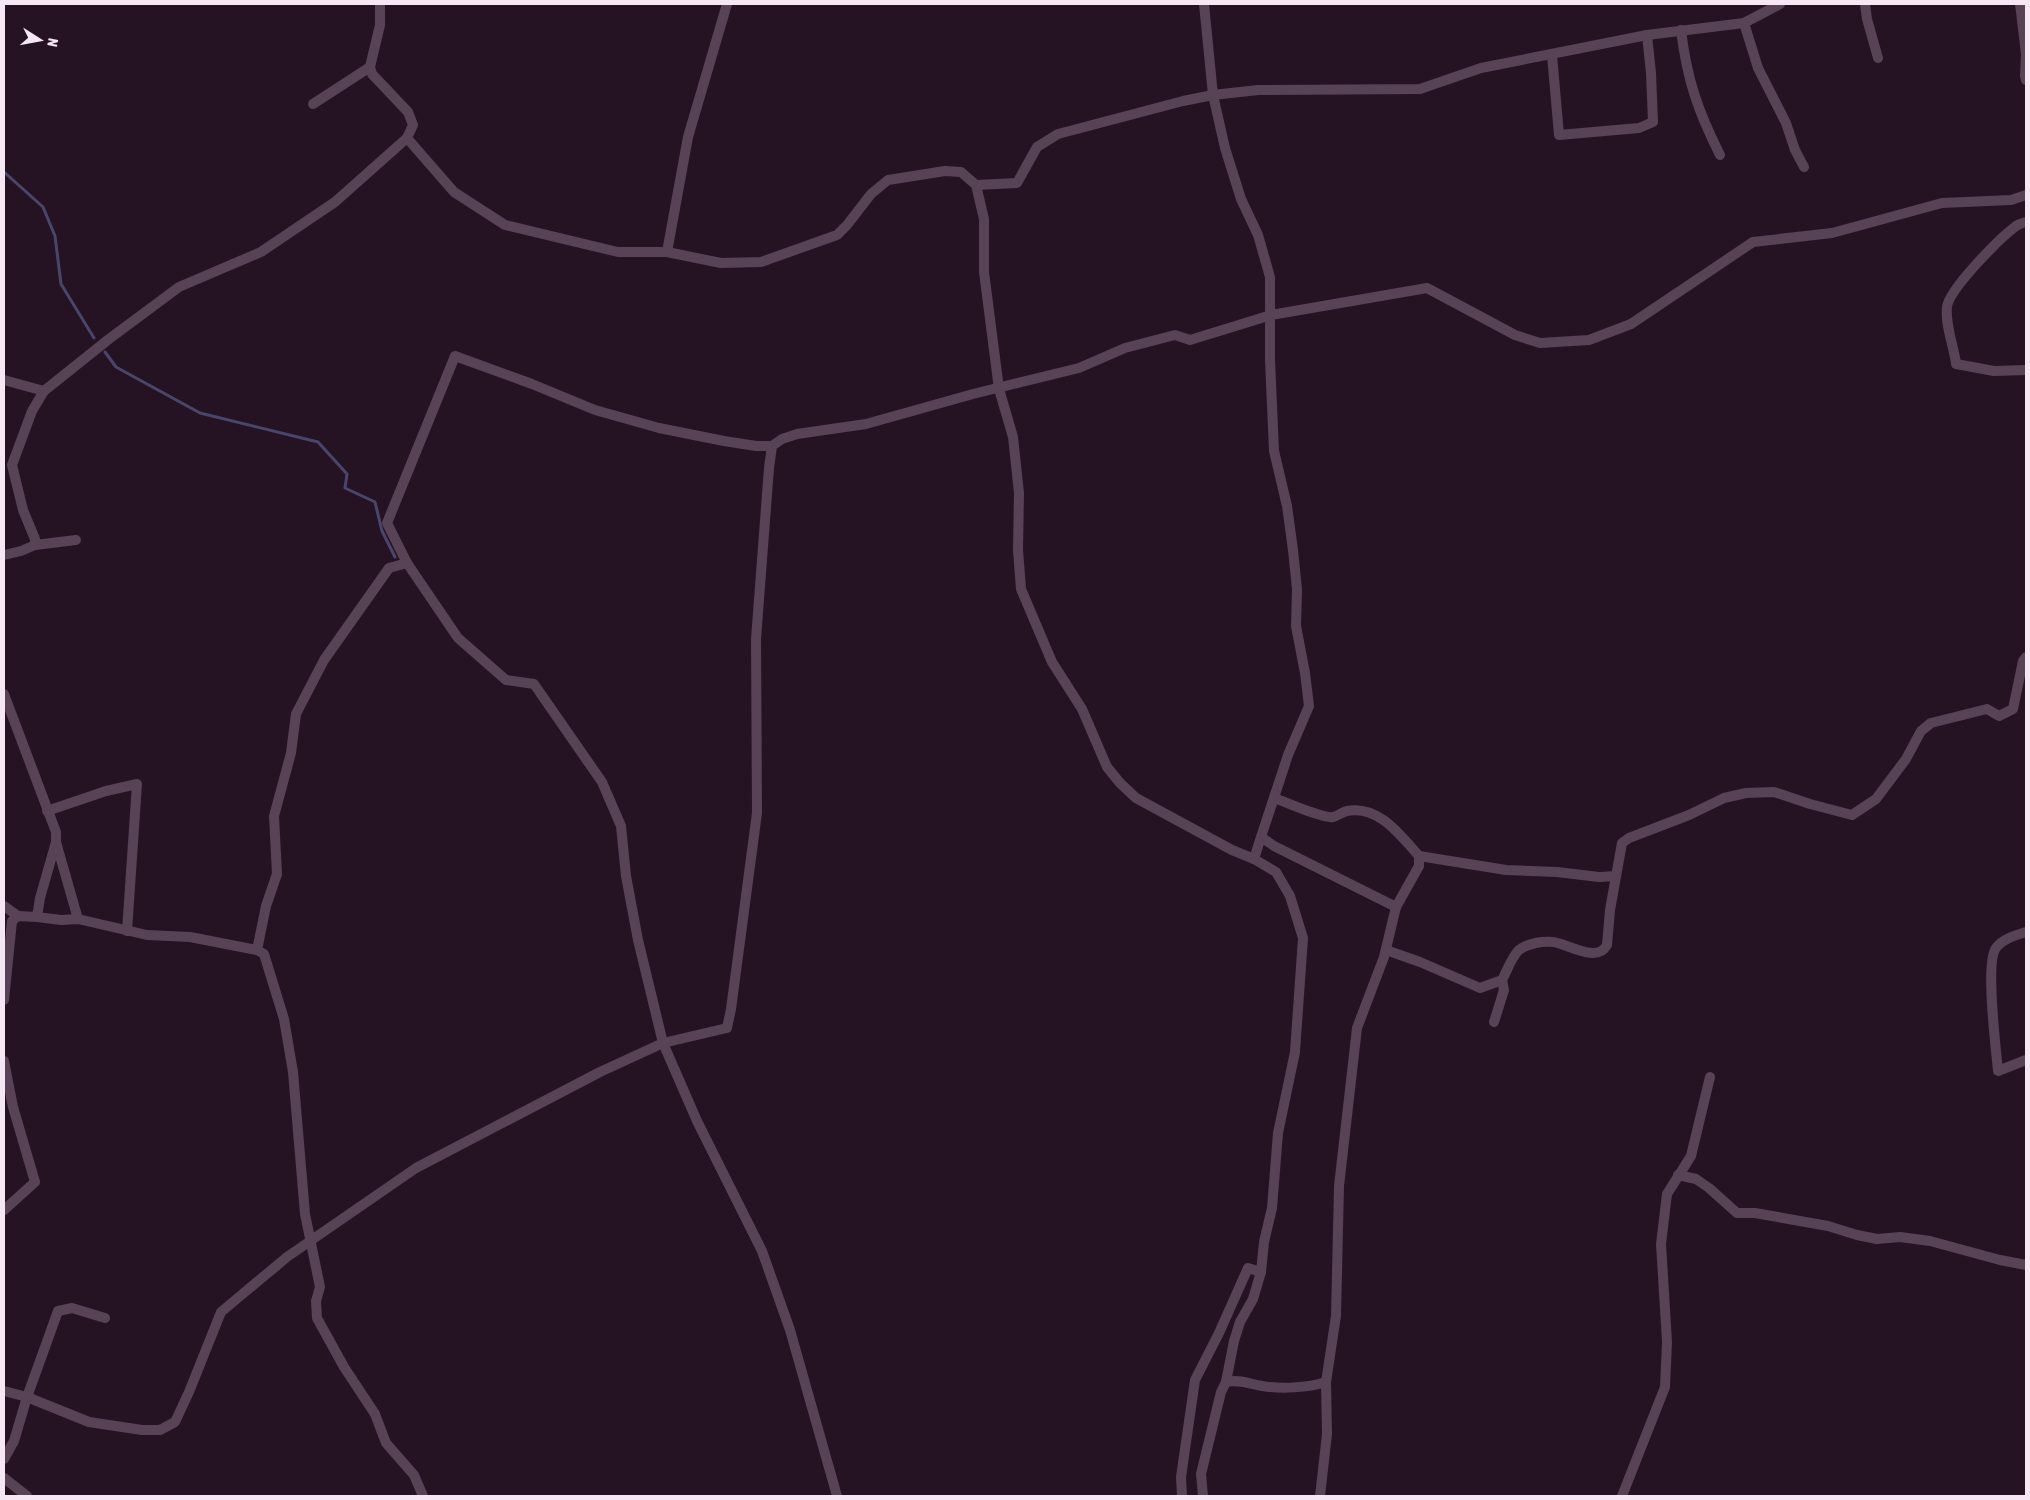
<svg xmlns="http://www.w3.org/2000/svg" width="2030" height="1500" font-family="'Asap Condensed',sans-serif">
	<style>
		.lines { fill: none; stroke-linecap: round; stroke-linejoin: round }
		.stream { stroke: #4a4669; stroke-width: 3 }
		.street { stroke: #574256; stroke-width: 10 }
	</style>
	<rect width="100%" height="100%" fill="#251324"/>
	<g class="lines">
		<!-- stream -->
		<g class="stream">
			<path d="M4,172L43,207L55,236L61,284L94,338"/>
			<path d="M105,352L116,367L200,413L318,442L347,474L345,488L375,502L382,531L395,557"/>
		</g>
		<!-- street -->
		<g class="street">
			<path d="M1204,4L1213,95L1225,148L1241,199L1258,235L1270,277V360L1274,451L1287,506L1293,550L1297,589L1296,626L1305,673L1309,706L1288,755L1261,837L1274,846L1396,907L1384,957L1357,1028L1339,1186L1336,1316L1326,1382C1307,1388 1281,1389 1262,1386C1249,1384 1239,1379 1226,1382"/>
			<path d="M1865,4L1867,19L1878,58"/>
			<path d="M2020,4L2026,54L2025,76L2026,80"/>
			<path d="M1744,23L1758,68L1786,123L1795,150L1804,167"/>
			<path d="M1681,30C1687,80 1698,111 1720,155"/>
			<path d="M1552,55L1559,135L1639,128L1653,122L1651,73L1647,35"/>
			<path d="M313,104L370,67"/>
			<path d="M407,138L454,192L505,225L618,252H667L721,263L761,262L837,235L847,225L871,194L888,180L945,171L961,172L976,185L984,219V272L999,389L1013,437L1019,493L1018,550L1021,589L1052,662L1082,709L1107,767L1120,783L1136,798L1232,850L1254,859L1276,872L1290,896L1303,938L1295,1052L1278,1133L1272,1208L1264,1242L1261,1272L1253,1299L1240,1322L1234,1341L1226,1382L1221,1392L1201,1474L1203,1496"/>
			<path d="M976,185L1017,183L1037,147L1058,134L1183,101L1213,95L1258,90L1420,89L1481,68L1647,35L1744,23L1780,4"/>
			<path d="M2026,222C2023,223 2019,224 2016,226C2000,238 1949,289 1947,307C1945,326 1954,346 1956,364L1994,371L2026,370"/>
			<path d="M667,252L688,137L727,4"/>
			<path d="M4,380L44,391L109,339L179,287L261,252L335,202L407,138L413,125L408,112L372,74L370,67L380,25V4"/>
			<path d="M35,545L76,540"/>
			<path d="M4,555L21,551L35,545V539L23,510L12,465L32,411L44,391"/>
			<path d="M407,563L458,638L506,680L534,684L602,782L621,826L626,876L638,940L663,1043L697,1121L762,1251L790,1330L837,1496"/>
			<path d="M4,694L56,832V842L40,898L37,917L18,916L12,921L4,1000"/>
			<path d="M1274,798C1286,802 1323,819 1333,817C1338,816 1342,812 1347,811C1379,805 1400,835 1419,856V866L1396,907"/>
			<path d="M47,811L106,791L137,784L127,931"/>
			<path d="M56,842L78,919"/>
			<path d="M1419,856L1506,870L1557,872L1599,877L1616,876"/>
			<path d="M1254,859L1261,837"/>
			<path d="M4,906L18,916"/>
			<path d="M37,917L61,920L78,919L147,935L190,937L257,950"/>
			<path d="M2026,932C2016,935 2002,939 1996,948C1985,962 1996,1049 1998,1071L2026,1060"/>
			<path d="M1386,950L1420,962L1480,988L1502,980C1507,971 1512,956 1519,950C1528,943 1543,941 1553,942C1566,943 1597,964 1607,945L1610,910L1622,843L1629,838L1689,815L1724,798L1746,793L1774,792L1810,804L1852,815L1876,799L1906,759L1921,731L1931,723L1987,709L1999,716L2013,709L2023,661L2026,657"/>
			<path d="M1494,1022L1504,990L1502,980"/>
			<path d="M4,1061L13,1107L35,1182L4,1210"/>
			<path d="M1678,1175L1696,1179L1709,1188L1737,1213H1755L1828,1226L1857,1235L1877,1239L1900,1237L1930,1241L2000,1260L2026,1265"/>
			<path d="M4,1391L27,1397L89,1422L142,1430H160L175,1422L189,1392L221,1312L287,1257L416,1168L600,1072L663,1043L727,1028L731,1009L757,813L756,639L769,468L772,446L782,439L797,434L866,424L973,394L1079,368L1125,348L1171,336L1175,335L1190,340L1271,315L1427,288L1515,335L1540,343L1589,340L1631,324L1753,242L1832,233L1942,203L2011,200L2026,195"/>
			<path d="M4,1459L14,1441L27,1397L58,1311L72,1308L105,1318"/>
			<path d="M4,1478L27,1496"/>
			<path d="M423,1496L414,1475L386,1443L375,1414L344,1367L317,1318L316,1301L320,1287L305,1214L293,1072L284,1019L264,954L257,950L266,906L277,874L274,816L291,753L296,714L324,660L389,568L407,563L387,523L455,356L532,384L595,410L659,428L724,441L756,446H772"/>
			<path d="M1182,1496L1181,1477L1195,1380L1219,1333L1248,1268L1261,1272"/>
			<path d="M1320,1496L1327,1434L1326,1382"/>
			<path d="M1622,1496L1665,1387L1667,1342L1661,1244L1667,1194L1691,1156L1710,1077"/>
		</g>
	</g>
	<!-- border -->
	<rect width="2030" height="1500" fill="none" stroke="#f5e8f4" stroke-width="10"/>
	<!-- north arrow -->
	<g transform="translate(40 40) rotate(101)" stroke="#251324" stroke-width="4" paint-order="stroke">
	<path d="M0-4L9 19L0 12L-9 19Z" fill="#f5e8f4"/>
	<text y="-8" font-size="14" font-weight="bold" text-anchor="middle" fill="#f5e8f4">N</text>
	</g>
</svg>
